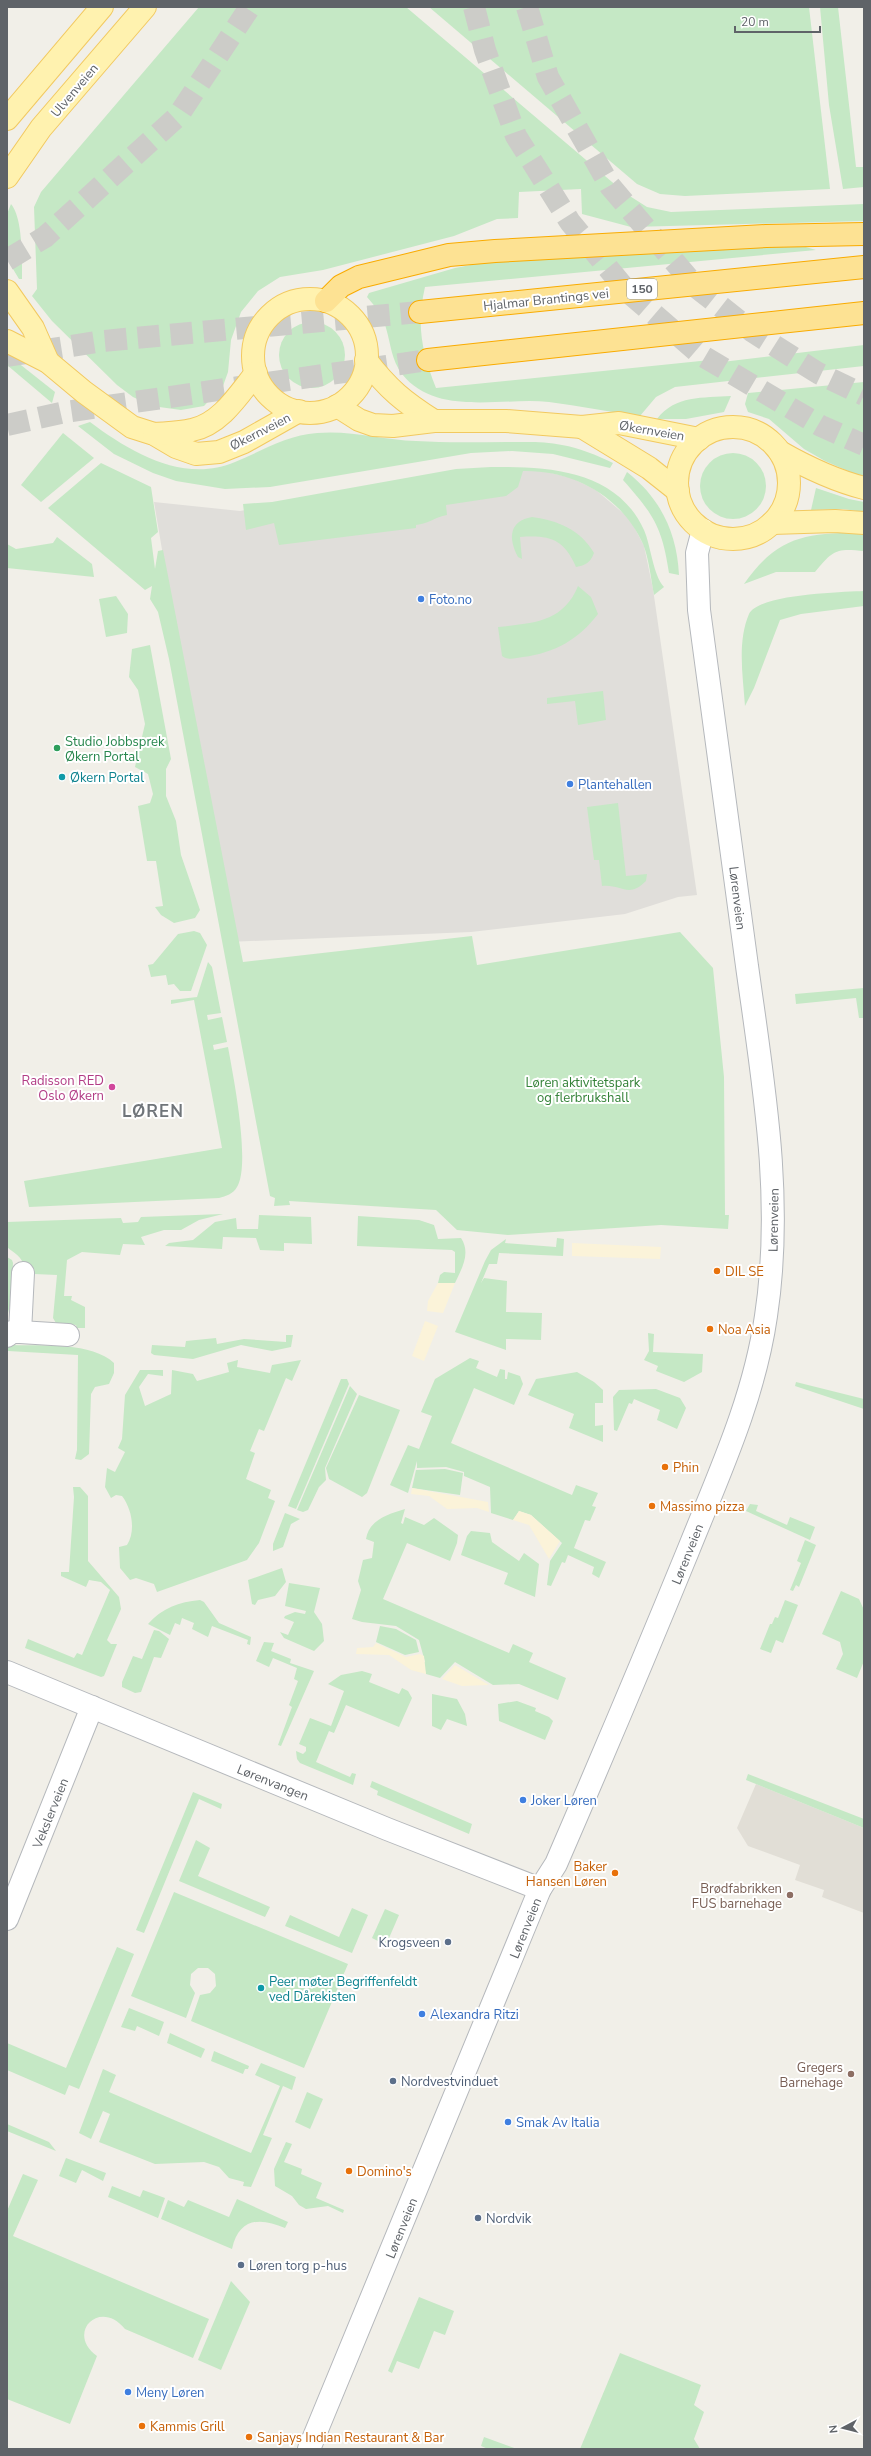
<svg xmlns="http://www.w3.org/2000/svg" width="871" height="2456" font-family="'Nunito Sans',sans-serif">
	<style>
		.industrial { fill: #e0deda }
		.education { fill: #e1ded6 }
		.green { fill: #c5e8c5 }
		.sand { fill: #fbf3d9 }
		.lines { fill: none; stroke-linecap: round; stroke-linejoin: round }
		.highway-tunnel { stroke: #ccccc8; stroke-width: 22; stroke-dasharray: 22 11; stroke-linecap: butt }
		.minor-casing { stroke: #b5b8bc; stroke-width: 24 }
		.major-casing { stroke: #f2c960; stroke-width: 24 }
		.highway-casing { stroke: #f9ab00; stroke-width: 24 }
		.minor { stroke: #fff; stroke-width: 22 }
		.major { stroke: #fff2af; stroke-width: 22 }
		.highway { stroke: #fde293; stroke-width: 22 }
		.shop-dot { fill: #3f7fe0; stroke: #fff; stroke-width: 1.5 }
		.leisure-dot { fill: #2e9e5b; stroke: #fff; stroke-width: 1.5 }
		.culture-dot { fill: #0f9aa8; stroke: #fff; stroke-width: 1.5 }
		.hotel-dot { fill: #d1479c; stroke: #fff; stroke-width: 1.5 }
		.food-dot { fill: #e8710a; stroke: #fff; stroke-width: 1.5 }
		.education-dot { fill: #8d6e63; stroke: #fff; stroke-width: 1.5 }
		.service-dot { fill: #5c6f8a; stroke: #fff; stroke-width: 1.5 }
		.labels { text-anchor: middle; stroke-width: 4; stroke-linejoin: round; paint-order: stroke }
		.shield { fill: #fff; stroke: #8f9295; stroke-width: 1 }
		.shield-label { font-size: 12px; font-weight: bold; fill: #5f6368 }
		.street-label { font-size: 13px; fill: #5f6368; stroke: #fff }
		.shop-label { font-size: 13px; fill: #366cbe; stroke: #fff; text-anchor: start }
		.leisure-label { font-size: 13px; fill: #27864d; stroke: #fff; text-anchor: start }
		.culture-label { font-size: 13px; fill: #0d838f; stroke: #fff; text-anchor: start }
		.hotel-label { font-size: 13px; fill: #b23c85; stroke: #fff; text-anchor: end }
		.park-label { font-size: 13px; fill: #348238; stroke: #fff }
		.food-label { font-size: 13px; fill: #c56008; stroke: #fff; text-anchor: start }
		.education-label { font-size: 13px; fill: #785e54; stroke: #fff; text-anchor: end }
		.service-label { font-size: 13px; fill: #4e5e75; stroke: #fff; text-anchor: start }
		.district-label { font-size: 17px; font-weight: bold; letter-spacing: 1px; fill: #70757a; stroke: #fff }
	</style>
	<rect width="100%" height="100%" fill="#f1efe8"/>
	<!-- industrial -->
	<path class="industrial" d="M475,471H543L572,478L596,490L630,519L644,546L653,589L697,895L678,897L625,914L471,932L228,942L154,502L240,511Z"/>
	<!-- education -->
	<path class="education" d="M756,1784L864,1828V1913L822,1897L824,1890L795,1880L800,1865L748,1846L737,1828Z"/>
	<!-- green -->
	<g class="green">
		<path d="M199,7H406L625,193L647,207L671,212L864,204V221L631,227L582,214L581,189L519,192L518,218L497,219L454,236L323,270L280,277L258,291L241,312L231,340L228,372L223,386L204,406L181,410L152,406L133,397L117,385L52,321L32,296L37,289L34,207L41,192Z"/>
		<path d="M429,7H809L830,189L685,196L660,194L637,184Z"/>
		<path d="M820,7H838L856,167H864V187L843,189L829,105Z"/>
		<path d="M11,204C23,218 22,260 22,279H19L7,259V214Z"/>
		<path d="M799,245L816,250L425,287C416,326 422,352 436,388L720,359L722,362L864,345V366L675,387L656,397L640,416C610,412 579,406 549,402C501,397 436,417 402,374C391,359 391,345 386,328C383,316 375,306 367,297L369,293L455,268L492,261Z"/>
		<circle cx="312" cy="355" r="33"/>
		<path d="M7,354L55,392L52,403L7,365Z"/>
		<path d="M864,382V478L825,461L804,449L769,419L748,412L745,404L748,393Z"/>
		<path d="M731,396L724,412L686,419H657C675,395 703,398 731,396Z"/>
		<path d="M90,422C130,452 184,484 235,462C262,451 287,435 317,433C351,430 383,440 416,441C447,443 477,442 507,442C525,442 545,441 562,445C580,448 596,455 613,463L610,468L553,454L512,451L471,453L270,487L225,489L176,481L153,473L114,454L78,426Z"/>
		<path d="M63,433L94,458L41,502L21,485Z"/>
		<circle cx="733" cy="486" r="33"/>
		<path d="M101,463L151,487L158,532L151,538L155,569L158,551L163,550L243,962L472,936L477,965L680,932L713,968L724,1077L725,1215H729L728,1229L661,1225L508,1235L457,1230L436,1210L289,1201L290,1205L274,1206L275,1198L270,1196L169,659L158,612L150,599L152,586L145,590L48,508Z"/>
		<path d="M491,467C548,466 617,470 644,530C651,546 653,575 664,587L654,595C651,579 649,559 643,544C622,497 574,470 523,471L518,487L506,496L446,505L447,515C435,517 428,524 416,525V528L279,545L274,523L246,530L243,504L272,502L456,469Z"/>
		<path d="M627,472C660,498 677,532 679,575L669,573C662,527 654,515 623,480Z"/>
		<path d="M816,488L849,499L864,502V512L843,509L811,510Z"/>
		<path d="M532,517C557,520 581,530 594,553C590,563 586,565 576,567C564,539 550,535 520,537L522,559L518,557C508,538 509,521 532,517Z"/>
		<path d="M864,532V551C836,548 833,550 815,572H776L744,584C779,534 807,534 864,532Z"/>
		<path d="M57,537L92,564L94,577L7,568V544L16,549L53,543Z"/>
		<path d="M578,586L591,597L598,614C579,639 555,653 523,657C516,658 508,661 502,656L498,627C532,623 563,623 578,586Z"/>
		<path d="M864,591V606L801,614L780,620L754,688L745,706C743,677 737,642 749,614C758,594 843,592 864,591Z"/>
		<path d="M116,596L128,614L127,633L106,637L99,599Z"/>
		<path d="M150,645L171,759L166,769V796L176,821L181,855L200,910L195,918L174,923L161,915L155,907L163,906L156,861H147L138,806L150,803L153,794L148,774L135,767L145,724L138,690L129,677L132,649Z"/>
		<path d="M603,691L606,720L578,725L575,701L547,704V698Z"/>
		<path d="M618,803L626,876L647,874L646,881C628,899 622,884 602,886L599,860H594L587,807Z"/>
		<path d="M194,931L200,933L207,945L191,991H180L174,984L168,985L166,975L151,977L148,965L153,964L178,934Z"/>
		<path d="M208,962L212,967L221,1013L207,1015L208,1020L222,1017L227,1042L213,1045L214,1050L228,1047C233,1075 251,1164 237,1187C233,1194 226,1196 219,1198L29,1207L24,1181L222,1148L194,1000L171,1004V1000L197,997Z"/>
		<path d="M864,988V1018H859L856,998L796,1004L795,994Z"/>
		<path d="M223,1214L199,1220L181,1230H164L141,1237L145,1245L123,1244L120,1255L82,1252L67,1260L64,1296H72L71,1300L85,1307V1328H77L76,1325L56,1323L53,1318L57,1275L34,1274L33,1268L24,1267C22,1256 15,1254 7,1247V1222L121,1218L123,1223L138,1222L141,1217Z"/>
		<path d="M259,1215L311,1217L312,1244L284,1243V1251L260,1250L256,1238L223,1237L222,1249L165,1246L169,1243L193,1240L215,1222L236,1218L237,1229H258Z"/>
		<path d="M358,1216L419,1220L434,1225L438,1239L461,1238C471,1253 462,1268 455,1283H438L440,1275L444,1272L455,1273V1252L452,1250L357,1246Z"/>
		<path d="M557,1238L564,1239L563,1256L499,1253L497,1264H489L481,1283L484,1278L507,1281L506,1312L542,1313L541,1340L506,1339V1350L455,1332L485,1261L491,1250L506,1239L505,1243L556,1247Z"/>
		<path d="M7,1257L12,1260L13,1263L11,1301L7,1317Z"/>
		<path d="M648,1333L654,1334L653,1352L703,1354L702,1372L684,1382L656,1371L658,1366L644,1360L649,1351Z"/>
		<path d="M286,1335H293L291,1347L272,1351L241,1345L193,1359L154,1355L151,1353L152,1345L185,1347L186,1341L216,1338L217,1344L244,1339L286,1342Z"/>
		<path d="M13,1345C43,1346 92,1342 114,1363V1373L109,1384L95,1387L91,1394L89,1454L81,1460L75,1459L77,1450L78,1355L8,1351L7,1365V1348Z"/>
		<path d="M470,1358L479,1361L476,1368L497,1377L500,1369L505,1370V1379H507L508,1372L520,1376L523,1384L514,1405L474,1388L451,1443L572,1495L576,1485L598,1493L592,1506L596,1507L590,1521L585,1520L574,1548L606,1562L599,1578L592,1574L594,1567L568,1555L565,1563L562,1562L551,1586L547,1585L550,1561L562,1543L531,1515L519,1511L513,1520L491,1513L490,1487L464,1476V1472L446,1467L417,1468V1461L408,1493L390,1485L408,1445L419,1449L432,1416L421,1412L435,1379Z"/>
		<path d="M238,1360L237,1367L270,1373L272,1365L301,1360L292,1381L286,1378L264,1431L259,1429L250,1451L255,1453L246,1479L271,1490L268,1498L275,1501L259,1543L247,1560L157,1592L154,1584L136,1578L130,1580L120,1568L119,1547L127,1545C136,1531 132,1509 122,1496L116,1495L111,1498L105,1487L107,1468L115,1472L125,1452L118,1448L122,1439L125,1395L140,1370H163V1376L148,1374L139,1387L145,1406L171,1394L172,1370L193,1374L197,1381L229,1372L227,1363Z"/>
		<path d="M577,1372L594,1382L603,1390V1403H595V1426L603,1425V1442L569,1428L574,1414L528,1395L536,1379Z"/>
		<path d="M341,1379H347L349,1384L296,1509L288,1506Z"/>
		<path d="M796,1382L864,1399V1409L795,1386Z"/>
		<path d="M350,1386L357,1394L325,1468L326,1480L319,1487L308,1510L303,1512L297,1510Z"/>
		<path d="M656,1389L680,1398L686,1408L677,1429L657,1420L660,1410L634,1399L632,1404L629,1403L617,1431L614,1430L613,1397L619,1390Z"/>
		<path d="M359,1395L400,1410L367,1493L362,1497L329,1479L326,1468Z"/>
		<path d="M445,1469L463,1473L460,1495L412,1488L416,1470Z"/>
		<path d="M73,1487H80L88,1496V1561L119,1597L121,1609L107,1640L111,1644H117L104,1676L101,1677L25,1648L28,1639L74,1658L77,1653L82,1655L110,1590L101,1582L89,1580L86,1587L61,1576V1572H69L74,1497Z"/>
		<path d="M750,1504L758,1505L756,1511L787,1525L790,1517L815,1527L810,1540L746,1511Z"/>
		<path d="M405,1509L401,1523L403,1524L405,1517L424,1525L434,1518L458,1535L457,1543L450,1561L407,1543L383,1599L509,1653L513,1644L533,1653L529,1662L566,1678L558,1700L519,1684L493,1685L455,1662L440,1678L426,1674L423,1663L425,1662L419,1640L396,1626L362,1622L352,1619L361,1590L358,1581L363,1560L372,1558L374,1542L366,1539C369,1520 388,1514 405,1509Z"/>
		<path d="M285,1513L300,1519L291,1524L283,1547L273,1551V1544Z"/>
		<path d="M471,1531L490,1533L492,1542L519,1561L524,1553L539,1564L535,1597L504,1584L508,1573L461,1555L467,1536Z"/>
		<path d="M805,1540L816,1545L799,1587L796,1585L793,1591L790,1590L801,1563L797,1561Z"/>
		<path d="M282,1568L286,1582L275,1596L258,1600L255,1605L252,1604L248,1580Z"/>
		<path d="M289,1583L320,1588L314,1612L322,1624L324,1641L314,1651L284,1638L280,1632L288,1635L294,1622L284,1618L285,1616L295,1612L305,1614L306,1611L285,1606Z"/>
		<path d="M841,1591L859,1599L864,1610V1661L857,1678L836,1669L843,1654L840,1642L822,1634Z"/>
		<path d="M200,1600L204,1602L219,1623L251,1637L250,1645L247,1644L248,1640L212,1626L208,1637L192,1629L194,1623L182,1618L180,1625L175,1623L170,1635L148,1624C162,1608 179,1602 200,1600Z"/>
		<path d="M785,1600L798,1605L783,1643L776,1640L771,1653L760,1649L770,1624H772L775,1617L778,1618Z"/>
		<path d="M380,1626L396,1629L416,1640L419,1652L405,1655L376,1642Z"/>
		<path d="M154,1630L159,1631L169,1639L161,1658L154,1657L141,1692L135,1693L122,1687V1682L133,1656L142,1659Z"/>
		<path d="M264,1642L274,1643L271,1651L291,1659L290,1663L314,1671L281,1746L278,1745L292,1707L289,1705L298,1681L294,1679L297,1668L273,1658L269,1667L256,1661Z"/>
		<path d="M362,1671L372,1674L369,1682L399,1694L402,1688L408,1691L412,1698L399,1727L346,1705L334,1733L329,1731L316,1762L350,1777L352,1773L356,1774L353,1785L300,1763L297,1759L296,1751L303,1754L306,1751V1747L299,1744L310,1718L331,1726L344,1691L328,1684L341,1675Z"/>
		<path d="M432,1694L457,1699L465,1714L467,1726L447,1719L441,1730L432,1726Z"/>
		<path d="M517,1701L536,1708L535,1711L549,1717L553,1721L545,1740L499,1721L498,1704Z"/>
		<path d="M748,1774L864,1819V1828L746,1780Z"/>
		<path d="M372,1781L472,1824L469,1834L377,1795L378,1791L370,1787Z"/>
		<path d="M193,1792L222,1804L221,1809L199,1799L144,1933L136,1930Z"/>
		<path d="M196,1840L210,1848L198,1876L270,1907L265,1917L179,1881Z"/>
		<path d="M174,1892L348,1964L304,2068L191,2021L200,1995L210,1993L216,1986L215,1974L208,1968H198L191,1974L190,1985L195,1993L186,2018L131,1996Z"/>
		<path d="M352,1908L368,1915L352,1953L285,1926L290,1915L339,1937Z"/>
		<path d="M385,1909L399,1915L386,1945L372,1938Z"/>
		<path d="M117,1947L134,1954L79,2089L69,2085L65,2095L7,2070V2043L66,2068Z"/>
		<path d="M129,2008L164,2022L159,2036L137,2026L135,2031L121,2027Z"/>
		<path d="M170,2033L205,2049L201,2058L167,2043Z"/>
		<path d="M214,2051L249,2066L248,2069H245L243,2074L211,2061Z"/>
		<path d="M261,2063L296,2077L292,2090L283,2086L263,2135L272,2138L251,2187L243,2186L244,2182L229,2178L219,2167L204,2162L155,2164L99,2142L110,2114L103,2111L91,2139L79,2133L103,2069L116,2075L109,2092L251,2153L280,2086L255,2075Z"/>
		<path d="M307,2092L323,2099L310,2129L295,2122Z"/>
		<path d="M7,2124L49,2142L56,2151L7,2131Z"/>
		<path d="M286,2142L292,2144L284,2162L302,2169L301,2174L322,2183L316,2198L344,2210L343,2213L328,2206L306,2209L299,2205L292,2196L275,2186L274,2169Z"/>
		<path d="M66,2158L106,2173L103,2181L82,2170L76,2183L59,2176Z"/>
		<path d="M23,2174L38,2180L13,2236L209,2319L193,2358L125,2329C100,2298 65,2333 97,2356L70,2424L7,2399V2211Z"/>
		<path d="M112,2186L140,2197L143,2190L165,2198L158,2218L108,2197Z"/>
		<path d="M237,2199L288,2222L285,2228C260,2217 239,2218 232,2249L161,2219L168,2200L184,2207L188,2200L229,2217Z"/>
		<path d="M231,2281L250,2302L221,2370L198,2360Z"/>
		<path d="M419,2297L454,2311L445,2335L434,2331L419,2369L397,2361L392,2373L388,2371Z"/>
		<path d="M620,2353L701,2385L694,2405L704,2412L694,2439L700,2449H580Z"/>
		<path d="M484,2437L517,2449H488L481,2446Z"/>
	</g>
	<!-- sand -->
	<g class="sand">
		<path d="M572,1243L661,1247L660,1259L572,1256Z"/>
		<path d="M438,1283H455L443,1313L427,1311L428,1301Z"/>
		<path d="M425,1321L438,1326L424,1361L412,1356Z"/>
		<path d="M412,1488L488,1502L489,1512L477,1508L447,1509L429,1496L411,1494Z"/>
		<path d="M519,1511L531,1515L560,1541L549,1559L529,1525L513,1520Z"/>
		<path d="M376,1643L406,1657L420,1654L424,1656L426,1674L411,1670L389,1655L356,1654L357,1648L373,1647Z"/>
		<path d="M455,1665L489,1685L462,1686L442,1679Z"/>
	</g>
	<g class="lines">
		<!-- highway-tunnel -->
		<g class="highway-tunnel">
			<path d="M474,7L485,50L516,136L570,222L627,291L701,355L821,426L864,445"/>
			<path d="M527,7L548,77L610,186L696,287L753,332L818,373L864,395"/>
			<path d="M7,260L45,237L178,116L250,7"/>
			<path d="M7,356L103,341L420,312"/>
			<path d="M7,425L65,412L428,360"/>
		</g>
		<!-- minor casing -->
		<g class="minor-casing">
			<g id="minor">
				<path d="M20,1332L23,1273"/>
				<path d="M7,1336L12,1332H20L68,1335"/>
				<path d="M7,1672L387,1829L540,1889"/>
				<path d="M7,1919L92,1707"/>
				<path d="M309,2449L540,1889L556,1864C601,1760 645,1656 688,1551C719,1474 754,1399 766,1316C784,1198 763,1082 747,966C731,847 715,728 699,610L697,553L703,530"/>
			</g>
		</g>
		<!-- major casing -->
		<g class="major-casing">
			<g id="major">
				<path d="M7,119L102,7"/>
				<path d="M7,177L41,128L145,7"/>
				<path d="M7,291L33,328L48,362"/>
				<circle cx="310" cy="356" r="57"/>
				<path d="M7,341L48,362L84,392L132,427L154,434L176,447L196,454L219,452L244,442L299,411"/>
				<path d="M366,360C388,389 404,402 434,421"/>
				<path d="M337,406L359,420L373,425L393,426L434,421H506L582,427L619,423L699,439"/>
				<path d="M582,427L649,468L678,491"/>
				<circle cx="733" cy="483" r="56"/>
				<path d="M154,434C167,433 180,433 192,430C221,424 239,394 256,373"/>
				<path d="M780,452C808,468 833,480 864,488"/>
				<path d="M772,523L835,521L864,523"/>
			</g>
		</g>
		<!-- highway casing -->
		<g class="highway-casing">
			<g id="highway">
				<path d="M326,301L341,286L359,277L449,255L495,251L766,236L864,234"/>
				<path d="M420,312L864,267"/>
				<path d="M428,360L864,313"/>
			</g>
		</g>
		<!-- minor -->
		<use href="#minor" class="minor"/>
		<!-- major -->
		<use href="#major" class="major"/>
		<!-- highway -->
		<use href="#highway" class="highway"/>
	</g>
	<!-- markers -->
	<g class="shop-dot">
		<circle cx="421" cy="599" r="4"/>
		<circle cx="570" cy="784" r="4"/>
		<circle cx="523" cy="1800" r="4"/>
		<circle cx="422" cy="2014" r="4"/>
		<circle cx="508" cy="2122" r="4"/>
		<circle cx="128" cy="2392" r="4"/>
	</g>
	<circle class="leisure-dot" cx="57" cy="748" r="4"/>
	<g class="culture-dot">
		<circle cx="62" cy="777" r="4"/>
		<circle cx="261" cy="1988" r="4"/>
	</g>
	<circle class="hotel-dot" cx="112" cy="1087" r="4"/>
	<g class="food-dot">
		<circle cx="717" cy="1271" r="4"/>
		<circle cx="710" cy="1329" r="4"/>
		<circle cx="665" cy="1467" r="4"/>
		<circle cx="652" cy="1506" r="4"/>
		<circle cx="615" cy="1873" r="4"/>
		<circle cx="349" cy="2171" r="4"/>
		<circle cx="142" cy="2426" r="4"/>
		<circle cx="249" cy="2437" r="4"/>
	</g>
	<g class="education-dot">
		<circle cx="790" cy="1895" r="4"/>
		<circle cx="851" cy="2074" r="4"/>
	</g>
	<g class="service-dot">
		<circle cx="448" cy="1942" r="4"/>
		<circle cx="393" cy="2081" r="4"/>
		<circle cx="478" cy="2218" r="4"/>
		<circle cx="241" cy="2265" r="4"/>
	</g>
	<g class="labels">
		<!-- shield labels -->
		<rect class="shield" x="627" y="279" width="30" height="20" rx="3"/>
		<g class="shield-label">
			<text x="642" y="293">150</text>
		</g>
		<!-- street labels -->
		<g class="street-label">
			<text transform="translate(74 90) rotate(-50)" y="5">Ulvenveien</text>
			<text transform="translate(546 299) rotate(-6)" y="5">Hjalmar Brantings vei</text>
			<text transform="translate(652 430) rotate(10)" y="5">Økernveien</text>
			<text transform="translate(260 431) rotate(-27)" y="5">Økernveien</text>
			<text transform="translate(738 898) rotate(83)" y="5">Lørenveien</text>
			<text transform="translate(773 1220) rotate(-89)" y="5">Lørenveien</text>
			<text transform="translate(687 1554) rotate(-68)" y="5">Lørenveien</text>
			<text transform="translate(273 1782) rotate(22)" y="5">Lørenvangen</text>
			<text transform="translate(50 1813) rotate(-68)" y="5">Vekslerveien</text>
			<text transform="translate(525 1928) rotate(-68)" y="5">Lørenveien</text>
			<text transform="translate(401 2228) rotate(-68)" y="5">Lørenveien</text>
		</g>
		<!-- shop labels -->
		<g class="shop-label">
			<text x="429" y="604">Foto.no</text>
			<text x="578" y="789">Plantehallen</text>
			<text x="531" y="1805">Joker Løren</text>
			<text x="430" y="2019">Alexandra Ritzi</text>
			<text x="516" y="2127">Smak Av Italia</text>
			<text x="136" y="2397">Meny Løren</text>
		</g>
		<!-- leisure labels -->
		<g class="leisure-label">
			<text x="65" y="746">Studio Jobbsprek<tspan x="65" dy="15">Økern Portal</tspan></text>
		</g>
		<!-- culture labels -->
		<g class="culture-label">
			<text x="70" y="782">Økern Portal</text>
			<text x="269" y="1986">Peer møter Begriffenfeldt<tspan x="269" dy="15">ved Dårekisten</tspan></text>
		</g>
		<!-- hotel labels -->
		<g class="hotel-label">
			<text x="104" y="1085">Radisson RED<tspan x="104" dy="15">Oslo Økern</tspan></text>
		</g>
		<!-- park labels -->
		<g class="park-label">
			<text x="583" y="1087">Løren aktivitetspark<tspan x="583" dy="15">og flerbrukshall</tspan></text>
		</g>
		<!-- food labels -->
		<g class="food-label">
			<text x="725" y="1276">DIL SE</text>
			<text x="718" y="1334">Noa Asia</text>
			<text x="673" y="1472">Phin</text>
			<text x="660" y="1511">Massimo pizza</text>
			<text x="607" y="1871" text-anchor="end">Baker<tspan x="607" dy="15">Hansen Løren</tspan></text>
			<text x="357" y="2176">Domino's</text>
			<text x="150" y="2431">Kammis Grill</text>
			<text x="257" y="2442">Sanjays Indian Restaurant &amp; Bar</text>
		</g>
		<!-- education labels -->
		<g class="education-label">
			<text x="782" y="1893">Brødfabrikken<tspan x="782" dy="15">FUS barnehage</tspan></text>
			<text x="843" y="2072">Gregers<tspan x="843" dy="15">Barnehage</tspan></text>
		</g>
		<!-- service labels -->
		<g class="service-label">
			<text x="440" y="1947" text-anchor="end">Krogsveen</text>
			<text x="401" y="2086">Nordvestvinduet</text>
			<text x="486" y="2223">Nordvik</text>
			<text x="249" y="2270">Løren torg p-hus</text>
		</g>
		<!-- district labels -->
		<g class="district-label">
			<text x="153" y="1117">LØREN</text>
		</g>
	</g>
	<!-- border -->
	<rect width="871" height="2456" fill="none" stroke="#5f6368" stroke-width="16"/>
	<!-- north arrow -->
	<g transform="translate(843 2428) rotate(263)" stroke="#ffffff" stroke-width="3" paint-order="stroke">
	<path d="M0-3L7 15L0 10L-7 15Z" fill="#5f6368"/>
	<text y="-6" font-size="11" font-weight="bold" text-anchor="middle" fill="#5f6368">N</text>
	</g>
	<!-- scale -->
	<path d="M735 26v6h85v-6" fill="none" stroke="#5f6368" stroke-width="2"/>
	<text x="741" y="26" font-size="12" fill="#5f6368" stroke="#ffffff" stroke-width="3" paint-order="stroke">20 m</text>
</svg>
